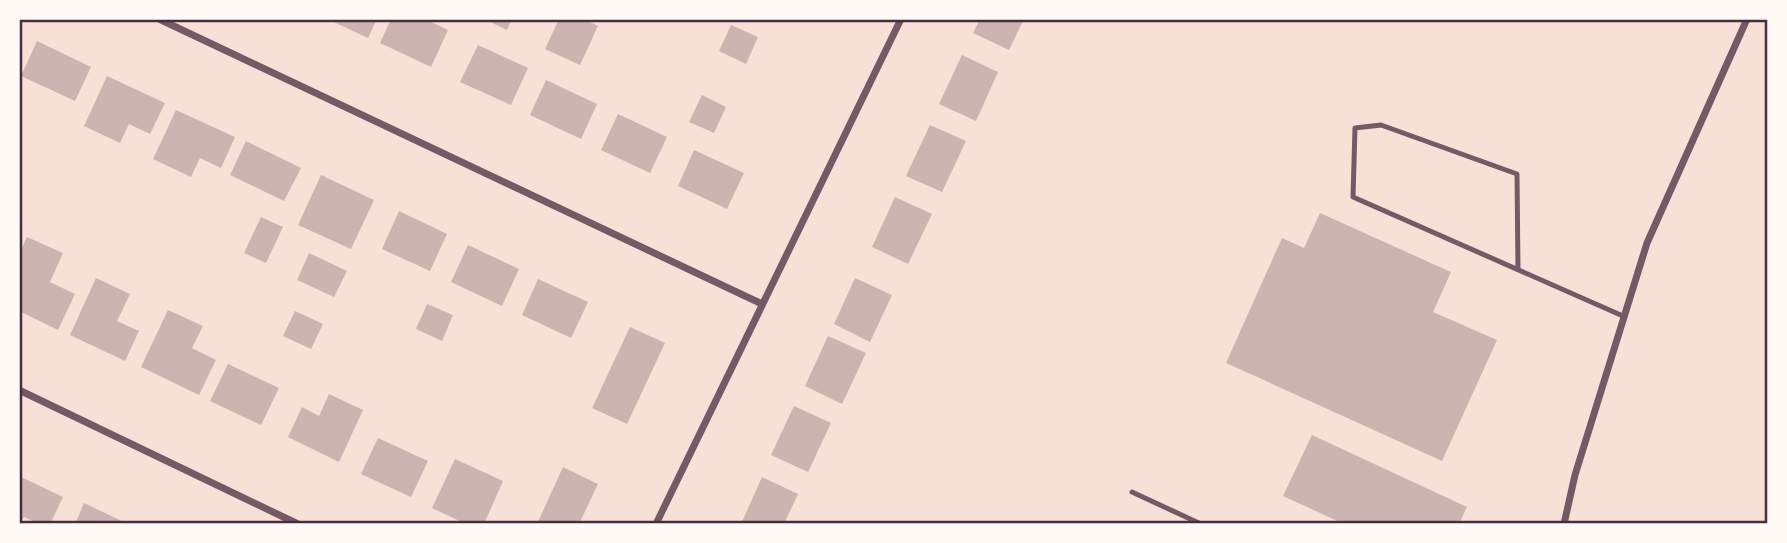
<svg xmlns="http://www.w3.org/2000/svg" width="1787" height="543" font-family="Cabin,sans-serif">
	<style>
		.building { fill: #ccb4b1 }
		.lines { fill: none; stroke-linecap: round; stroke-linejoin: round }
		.service { stroke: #755966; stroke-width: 5 }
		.minor { stroke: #755966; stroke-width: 7 }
		.neatline { fill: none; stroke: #4a2c40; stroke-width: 2.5 }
	</style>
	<rect width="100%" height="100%" fill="#f7e1d7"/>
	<!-- building -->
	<g class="building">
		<path d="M327,19H377L368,38Z"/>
		<path d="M391,19H425L448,30L431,67L380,43Z"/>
		<path d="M484,19H512L507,30Z"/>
		<path d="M559,19H584L598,26L580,65L545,49Z"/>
		<path d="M980,19H1024L1009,50L973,33Z"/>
		<path d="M731,25L758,37L746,64L719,51Z"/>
		<path d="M37,41L91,67L75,101L21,76Z"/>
		<path d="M478,45L528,68L511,105L460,82Z"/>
		<path d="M962,55L998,72L976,121L939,104Z"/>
		<path d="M107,76L165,103L150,134L129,124L120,143L84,126Z"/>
		<path d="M546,80L597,104L581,139L530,115Z"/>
		<path d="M702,95L726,107L714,133L689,122Z"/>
		<path d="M176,110L235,137L221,168L200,158L191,177L153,159Z"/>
		<path d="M618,114L667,137L650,173L601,150Z"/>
		<path d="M930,125L966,141L942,192L906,176Z"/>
		<path d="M246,141L301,168L284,201L230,175Z"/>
		<path d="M694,150L744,173L727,209L678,186Z"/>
		<path d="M321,175L374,200L351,249L298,225Z"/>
		<path d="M895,197L932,214L908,264L872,247Z"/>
		<path d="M399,211L447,234L430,271L382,249Z"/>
		<path d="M1320,213L1451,272L1433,312L1497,340L1442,461L1226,363L1282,238L1304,248Z"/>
		<path d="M261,217L283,227L266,263L244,253Z"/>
		<path d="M27,237L63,253L50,282L75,294L58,330L19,311V254Z"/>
		<path d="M468,245L519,269L502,306L451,282Z"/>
		<path d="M309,253L347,271L334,297L297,280Z"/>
		<path d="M96,278L130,294L117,321L139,331L125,361L70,335Z"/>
		<path d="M855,278L892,295L870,342L834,324Z"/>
		<path d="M538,279L588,302L571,338L522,315Z"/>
		<path d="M427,304L453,315L442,341L416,329Z"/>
		<path d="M168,310L203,326L192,348L216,360L199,395L141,367Z"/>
		<path d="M295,311L323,324L311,349L283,336Z"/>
		<path d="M630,327L665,343L627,424L592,408Z"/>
		<path d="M828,336L866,353L842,404L805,386Z"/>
		<path d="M228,364L279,388L261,425L210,401Z"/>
		<path d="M329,394L363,410L339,462L288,437L302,407L319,416Z"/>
		<path d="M794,406L831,423L808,472L771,455Z"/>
		<path d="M1312,435L1467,507L1459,524H1344L1283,496Z"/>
		<path d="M378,438L428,461L411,497L361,474Z"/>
		<path d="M455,459L503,481L484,524H466L432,508Z"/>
		<path d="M563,467L598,484L579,524H537Z"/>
		<path d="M19,476L63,497L50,524H39L24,517L19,524Z"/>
		<path d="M762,477L798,494L784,524H741Z"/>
		<path d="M84,503L128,524H75Z"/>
	</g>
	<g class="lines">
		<!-- service -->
		<g class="service">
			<path d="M1518,270L1517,174L1381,125L1355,128L1353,197L1623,316"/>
			<path d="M1132,492L1201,524"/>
		</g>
		<!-- minor -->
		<g class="minor">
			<path d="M159,19L762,304"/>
			<path d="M19,390L298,524"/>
			<path d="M656,524L901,19"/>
			<path d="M1564,524L1575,475L1647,243L1747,19"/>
		</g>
	</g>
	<!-- border -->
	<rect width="1787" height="543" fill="none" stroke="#fffaf5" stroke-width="42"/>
	<rect x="21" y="21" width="1745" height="501" class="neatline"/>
</svg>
